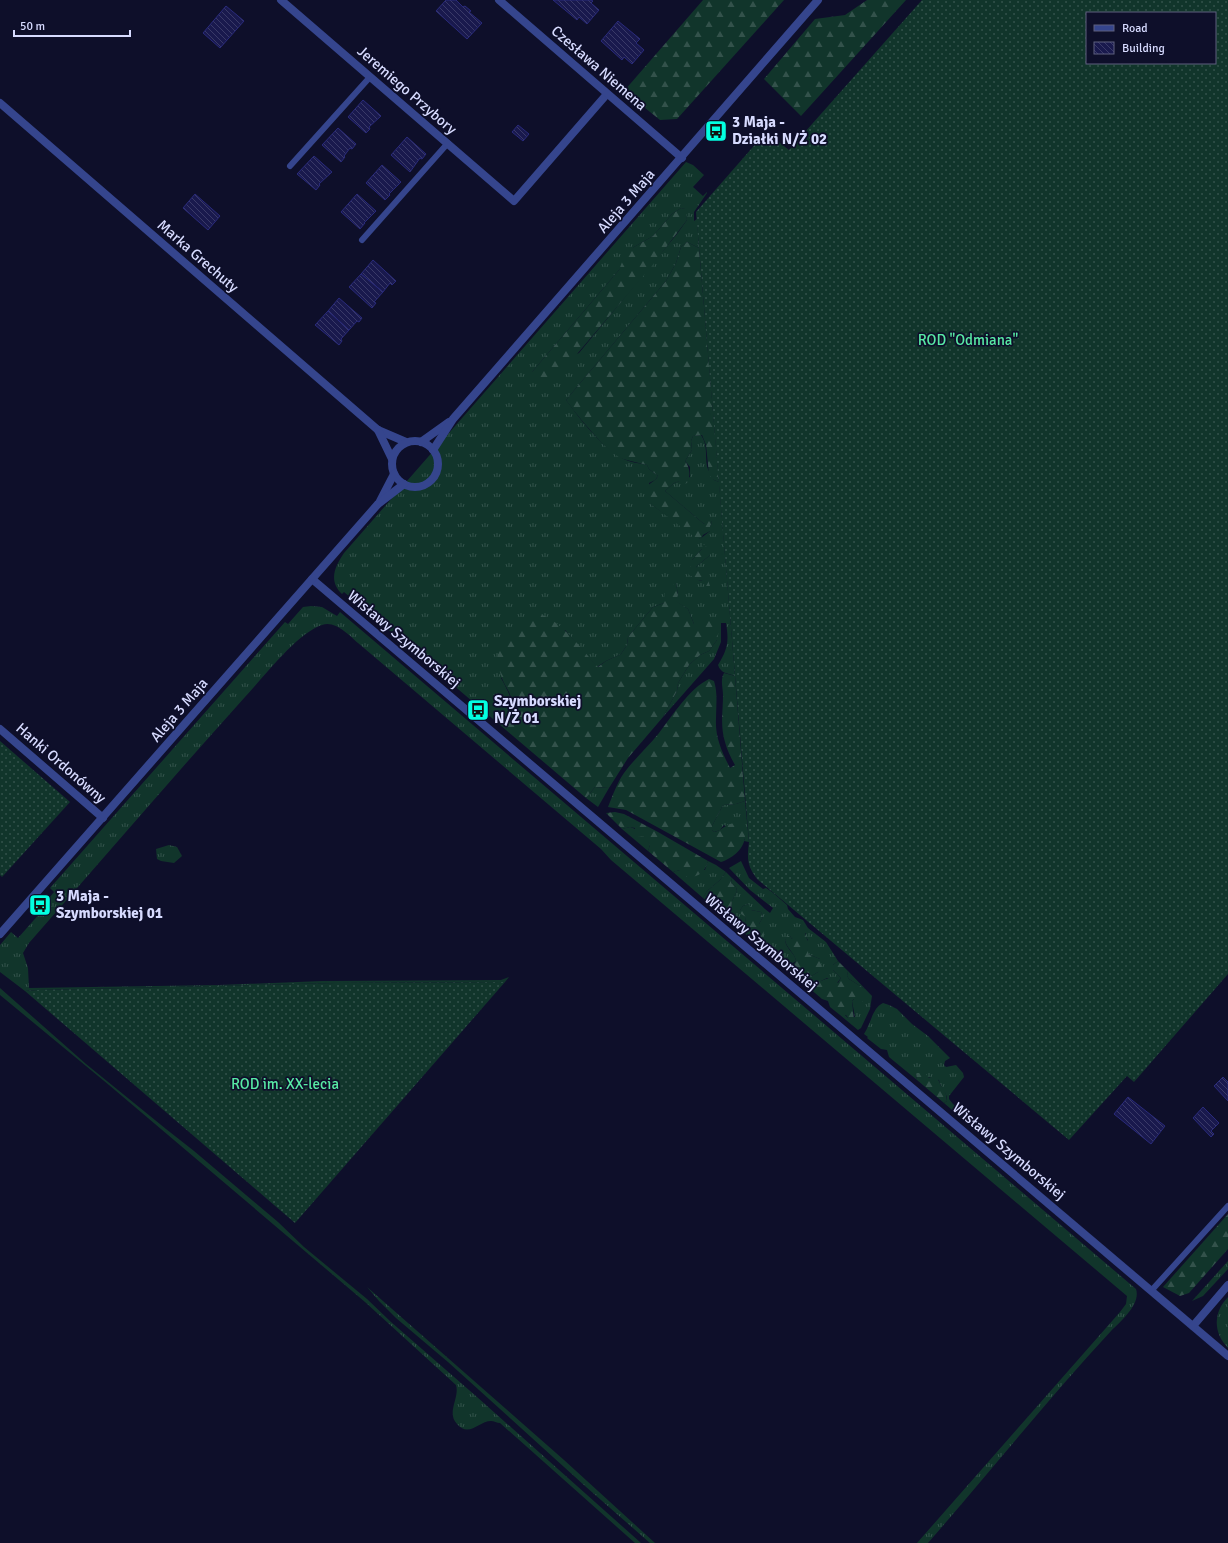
<svg xmlns="http://www.w3.org/2000/svg" width="1228" height="1543" font-family="Signika,sans-serif">
	<style>
		.grass { fill: url(#grass-tufts); fill-rule: evenodd }
		.forest { fill: url(#forest-firs) }
		.garden { fill: url(#garden-dots); fill-rule: evenodd }
		.building { fill: url(#building-back-hatch); stroke: #292a7b }
		.lines { fill: none; stroke-linecap: round; stroke-linejoin: round }
		.service { stroke: #35458d; stroke-width: 6 }
		.minor { stroke: #35458d; stroke-width: 8 }
		.tertiary { stroke: #35458d; stroke-width: 8 }
		.labels { text-anchor: middle; stroke-width: 3.5; stroke-linejoin: round; paint-order: stroke }
		.street-label { font-size: 15px; fill: #d7dbff; stroke: #0e0f2a }
		.poi-label { font-size: 15px; font-weight: bold; fill: #d7dbff; stroke: #0e0f2a; text-anchor: start }
		.park-label { font-size: 15px; fill: #58eaa5; stroke: #0e0f2a }
	</style>
	<defs>
		<pattern id="grass-tufts" width="24" height="20" patternUnits="userSpaceOnUse"><rect width="24" height="20" fill="#11352b"/><path d="M3 7l-1-3M5 7V3M7 7l1-3M15 17l-1-3M17 17v-4M19 17l1-3" fill="none" stroke="#33524b"/></pattern>
		<pattern id="forest-firs" width="22" height="20" patternUnits="userSpaceOnUse"><rect width="22" height="20" fill="#11352b"/><path d="M5 1l3.5 6h-7zM16 11l3.5 6h-7z" fill="#33524b"/></pattern>
		<pattern id="garden-dots" width="8" height="8" patternUnits="userSpaceOnUse"><rect width="8" height="8" fill="#11352b"/><path d="M2 2h.1M6 6h.1" fill="none" stroke="#33524b" stroke-width="1.8" stroke-linecap="round"/></pattern>
		<pattern id="building-back-hatch" width="6" height="6" patternUnits="userSpaceOnUse"><rect width="6" height="6" fill="#19194d"/><path d="M-1 5l2 2M0 0l6 6M5-1l2 2" fill="none" stroke="#3a3a68"/></pattern>
	</defs>
	<rect width="100%" height="100%" fill="#0e0f2a"/>
	<!-- grass -->
	<g class="grass">
		<path d="M686,162L693,165L704,175L693,187L703,196L707,192V193L694,212V221L697,219L699,248L687,242L681,247L676,263L666,281L566,400C581,420 598,443 620,457C627,462 639,463 647,465L649,469L658,476L655,480L649,483L652,505L700,539L710,531V526L712,523L711,521L704,524L665,491L674,483L690,477V467L685,461L692,450L691,441L693,436L701,435C708,445 705,455 707,466C708,471 712,476 714,480L719,482L735,676C728,673 721,674 718,665C728,649 729,641 726,623H721V642L714,659L663,717L677,691L678,683L689,665L700,655L709,651L717,640L694,624L688,609L675,601L678,595L676,583L664,603L653,607L628,637L627,645L621,654L606,661L597,667L565,630L501,678C513,700 516,707 506,730L344,592L342,594C328,581 335,566 344,553ZM681,208L685,209L687,220L677,234L579,353L532,372L619,270L634,247L653,236L672,214ZM702,549L710,555L696,567L703,581L698,580L692,560Z"/>
		<path d="M311,606L322,607L337,616L340,612L1136,1289C1141,1304 1121,1321 1111,1331C1048,1399 989,1473 928,1543H917L1120,1312L1126,1304L1127,1296L611,860L601,849L358,643C349,635 335,620 322,625C297,633 264,677 245,697C172,778 101,861 29,943L23,953L28,968L29,988L219,985L322,981L501,980L509,977L505,982L336,983L38,990L25,991L0,972V945L11,932L18,938L41,912L43,913L49,906L45,903L54,892L50,888L285,622L288,624L303,607Z"/>
		<path d="M595,787L609,788L598,807L586,798Z"/>
		<path d="M745,801L749,842L744,841L745,839L724,825L720,830L714,832L712,830V826L723,805L736,804Z"/>
		<path d="M630,827C638,829 646,837 650,845L648,851L622,829Z"/>
		<path d="M169,845L177,847L182,856L174,863L161,861L157,859L156,849Z"/>
		<path d="M708,861L716,865L726,872L720,880L707,891L703,898L673,872L680,870H705Z"/>
		<path d="M741,861L749,878L763,889L766,888L772,892L787,905L788,909L795,917L803,920L808,928L826,942L838,961L833,965V970L841,978L837,983L827,978L815,984V993L802,982L818,972L820,959L808,954V940L806,937V933L795,934L792,939L790,936H788L785,940C786,949 795,953 796,961L790,965L788,970L723,915L727,914L731,910L732,901L737,891L736,887L731,883L732,878L765,909L770,913L773,908L750,890L729,868ZM748,904L751,910L761,912L763,917L759,924V936L749,930L745,924L746,917L740,910L743,906Z"/>
		<path d="M848,971L872,996L870,1009L861,1028L858,1030L840,1015H845L848,1018L855,1017L852,1001L865,989L849,979L847,976Z"/>
		<path d="M0,988L86,1064L166,1129L194,1151L278,1222L304,1247L367,1299L391,1322L477,1397L641,1543H635L500,1423C497,1423 494,1421 491,1421C479,1421 469,1438 457,1424C446,1412 460,1398 456,1385L365,1302L109,1085L0,995Z"/>
		<path d="M883,1003L889,1005L897,1009L912,1024L928,1036L950,1058L945,1061L944,1065L946,1067L956,1065L963,1073L964,1077L949,1096V1099L953,1104L990,1134V1138L986,1139L944,1103L947,1101C948,1092 940,1088 939,1080L916,1074L917,1080L889,1057L887,1050L881,1049L867,1038L868,1037L864,1034C871,1024 872,1008 883,1003Z"/>
		<path d="M1228,1261V1269L1203,1296L1192,1301Z"/>
		<path d="M367,1287L564,1460L655,1543H650L585,1486L448,1362L396,1318L379,1301Z"/>
		<path d="M1228,1297V1348C1213,1333 1213,1312 1228,1297Z"/>
	</g>
	<!-- forest -->
	<g class="forest">
		<path d="M703,0H784L677,119L660,120L624,91Z"/>
		<path d="M867,0H906L801,116L764,79L815,19L845,15Z"/>
		<path d="M681,208L686,209L687,220L651,267L549,387L544,389C536,384 533,381 532,372L619,270L624,257L634,247L653,236L672,214Z"/>
		<path d="M687,242L699,248L719,482L714,480L709,475L706,445L702,435L693,436L691,441L692,450L685,461C690,468 691,475 687,483L684,484L680,481L674,483L665,491L704,524L707,521H711L712,523L710,526V531L703,535L701,539L696,538L652,505L646,489C649,482 655,482 658,476L649,469L647,465C639,463 630,461 623,459C607,453 576,414 566,400L666,281L676,263L681,247Z"/>
		<path d="M703,544L710,550V555L696,567L706,574L710,586H705L703,581L698,580L688,574L692,560L702,549Z"/>
		<path d="M676,583L678,595L676,601L688,609L694,624L701,619L712,620L717,624L719,630L717,640L709,651L700,655L689,665L678,683L677,691L663,717L628,758L609,788L595,787L586,798L506,730C511,717 515,705 509,692C505,685 502,680 500,672C499,669 496,664 497,661C498,647 506,639 514,629C519,624 524,618 530,615C552,606 585,654 598,667L606,661L621,654L627,645L628,637L653,607L664,603L665,589Z"/>
		<path d="M724,673L735,676L745,801L736,804L723,805L712,826V830L714,832C727,828 725,822 741,823C752,841 738,856 721,862L626,810L608,807C613,795 617,783 624,773C635,758 648,747 659,733C672,716 690,688 709,679L714,681C718,694 716,706 716,719C715,737 722,752 730,768L735,765C731,758 727,750 725,742C720,726 723,711 723,695C723,688 720,680 724,673Z"/>
		<path d="M615,812L624,814L658,832L708,861C705,872 700,876 688,878L680,870L673,872L648,851L650,845L643,836L638,837L635,834V828L630,827L622,829L606,813Z"/>
		<path d="M726,872L732,878L731,883L736,887L737,891L732,901L731,910L727,914L723,915L703,898L707,891L720,880Z"/>
		<path d="M748,904L751,907V910L761,912L763,917L759,924L763,929L764,935L762,937L749,930L745,924L746,917L741,914L740,910L743,906Z"/>
		<path d="M796,927L805,930L806,937L809,943L808,954L820,959L822,966L818,972L802,982L788,970L790,965L794,964L796,961C795,953 786,948 785,940L787,936H790L792,939Z"/>
		<path d="M838,961L848,971L847,976L849,979L865,989L866,998L862,1002L854,999L852,1001L854,1020L850,1021L846,1015H840L830,1007L828,1001L822,999L815,993L814,984C821,981 826,978 833,978L838,983L841,978L833,970V965Z"/>
		<path d="M916,1073H925L929,1078L937,1077L941,1086L945,1089L947,1101L944,1103L917,1080Z"/>
		<path d="M1228,1214V1249L1189,1293L1180,1296L1163,1287Z"/>
	</g>
	<!-- garden -->
	<g class="garden">
		<path d="M922,0H1228V974L1134,1082L1127,1076L1069,1140L757,879C747,865 747,859 749,842L696,212L766,132L789,150ZM1087,13H1215V63H1087Z"/>
		<path d="M0,741L70,802L2,877L0,875Z"/>
		<path d="M505,982L295,1223L25,991L38,990L336,983Z"/>
	</g>
	<!-- building -->
	<g class="building">
		<path d="M446,0H456L463,7L465,6L471,11L469,12L482,23L467,39L436,11Z"/>
		<path d="M553,0H591L593,1L591,3L599,10L587,24L579,17L577,20Z"/>
		<path d="M226,6L244,21L220,48L203,33Z"/>
		<path d="M618,21L640,39L636,43L644,50L632,64L624,57L622,60L601,41Z"/>
		<path d="M363,100L381,116L369,127L370,129L366,133L348,117Z"/>
		<path d="M518,125L529,134L523,141L512,132Z"/>
		<path d="M338,128L356,144L352,149L350,148L344,156L345,157L341,162L322,145Z"/>
		<path d="M407,137L426,154L422,159L420,158L410,172L391,155Z"/>
		<path d="M314,156L332,172L319,184L320,185L316,190L297,174Z"/>
		<path d="M382,165L401,182L389,194L390,195L385,200L366,183Z"/>
		<path d="M195,194L220,216L208,230L183,208Z"/>
		<path d="M357,194L376,211L364,223H365L360,229L341,212Z"/>
		<path d="M373,260L396,281L392,285L390,283L383,292L361,274Z"/>
		<path d="M361,274L383,292L374,302L376,303L372,308L349,287Z"/>
		<path d="M339,298L362,318L359,322L357,321L349,330L328,311Z"/>
		<path d="M328,311L349,330L341,339L342,341L339,345L315,325Z"/>
		<path d="M1223,1077L1228,1082V1101L1214,1086Z"/>
		<path d="M1128,1097L1165,1126L1151,1144L1114,1114Z"/>
		<path d="M1203,1107L1219,1123L1211,1131L1214,1134L1211,1137L1193,1118Z"/>
	</g>
	<g class="lines">
		<!-- service -->
		<g class="service">
			<path d="M290,166L370,77"/>
			<path d="M362,240L448,143"/>
			<path d="M1151,1291L1228,1206"/>
		</g>
		<!-- minor -->
		<g class="minor">
			<path d="M281,0L514,201L607,94"/>
			<path d="M499,0L682,158"/>
			<path d="M312,579L1228,1356"/>
			<path d="M0,729L103,818"/>
			<path d="M1193,1326L1228,1285"/>
		</g>
		<!-- tertiary -->
		<g class="tertiary">
			<path d="M0,103L378,430L406,442"/>
			<path d="M378,430L392,459"/>
			<circle cx="415" cy="464" r="23"/>
			<path d="M421,442L449,422"/>
			<path d="M433,450L453,419L818,0"/>
			<path d="M380,501L394,474"/>
			<path d="M0,934L378,504L404,484"/>
		</g>
	</g>
	<!-- icons -->
	<defs>
		<g id="bus-square" transform="scale(1.15)"><rect x="-9" y="-9" width="18" height="18" rx="4" fill="#03ffe1" stroke="#0e0f2a"/><path d="M-5-6H5V4H4V6H2V4H-2V6H-4V4H-5ZM-3.5-4V0h7V-4ZM-3.5 1.2v1.5H-2V1.2ZM2 1.2v1.5H3.5V1.2Z" fill="#111"/></g>
	</defs>
	<g fill-rule="evenodd">
		<use href="#bus-square" x="716" y="131"/>
		<use href="#bus-square" x="478" y="710"/>
		<use href="#bus-square" x="40" y="905"/>
	</g>
	<g class="labels">
		<!-- street labels -->
		<g class="street-label">
			<text transform="translate(599 68) rotate(41)" y="5">Czesława Niemena</text>
			<text transform="translate(407 90) rotate(41)" y="5">Jeremiego Przybory</text>
			<text transform="translate(626 201) rotate(-49)" y="5">Aleja 3 Maja</text>
			<text transform="translate(198 256) rotate(41)" y="5">Marka Grechuty</text>
			<text transform="translate(404 639) rotate(40)" y="5">Wisławy Szymborskiej</text>
			<text transform="translate(179 710) rotate(-49)" y="5">Aleja 3 Maja</text>
			<text transform="translate(61 763) rotate(41)" y="5">Hanki Ordonówny</text>
			<text transform="translate(761 942) rotate(40)" y="5">Wisławy Szymborskiej</text>
			<text transform="translate(1009 1151) rotate(40)" y="5">Wisławy Szymborskiej</text>
		</g>
		<!-- poi labels -->
		<g class="poi-label">
			<text x="732" y="127">3 Maja -<tspan x="732" dy="17">Działki N/Ż 02</tspan></text>
			<text x="494" y="706">Szymborskiej<tspan x="494" dy="17">N/Ż 01</tspan></text>
			<text x="56" y="901">3 Maja -<tspan x="56" dy="17">Szymborskiej 01</tspan></text>
		</g>
		<!-- park labels -->
		<g class="park-label">
			<text x="968" y="345">ROD "Odmiana"</text>
			<text x="285" y="1089">ROD im. XX-lecia</text>
		</g>
	</g>
	<!-- legend -->
	<rect x="1086" y="12" width="130" height="52" fill="#0e0f2a" stroke="#5e617f"/>
	<rect x="1094" y="25" width="20" height="6" fill="#35458d" stroke="#5e617f"/>
	<text x="1122" y="32" font-size="12" fill="#d7dbff">Road</text>
	<rect x="1094" y="42" width="20" height="12" fill="url(#building-back-hatch)" stroke="#5e617f"/>
	<text x="1122" y="52" font-size="12" fill="#d7dbff">Building</text>
	<!-- scale -->
	<path d="M14 30v6h116v-6" fill="none" stroke="#d7dbff" stroke-width="2"/>
	<text x="20" y="30" font-size="12" fill="#d7dbff" stroke="#0e0f2a" stroke-width="3" paint-order="stroke">50 m</text>
</svg>
